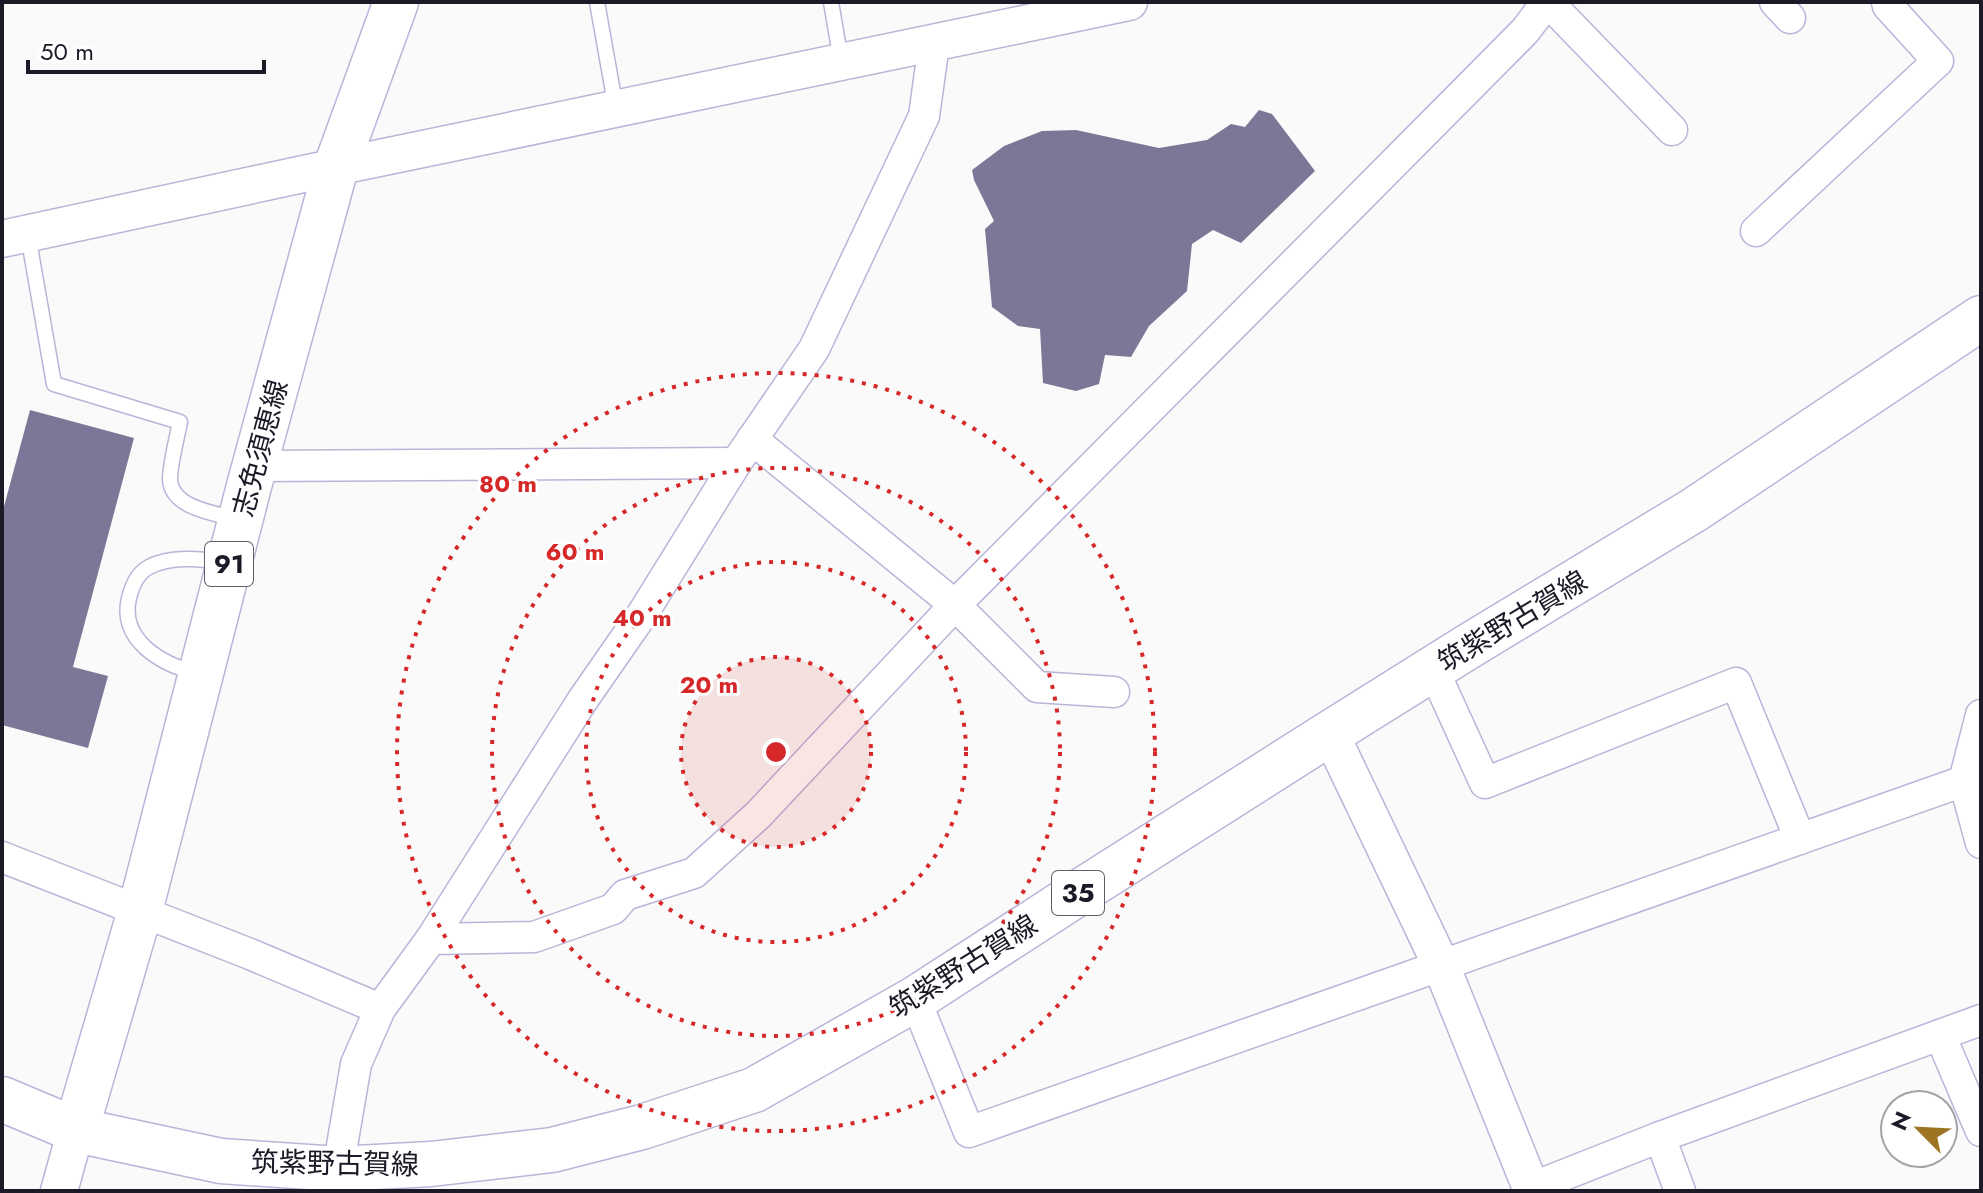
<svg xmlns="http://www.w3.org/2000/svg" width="1983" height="1193" font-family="Jost,'Noto Sans JP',sans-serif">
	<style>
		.building { fill: #7c7797 }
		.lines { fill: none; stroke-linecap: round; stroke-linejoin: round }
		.service-casing { stroke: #b9b5d8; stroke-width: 17 }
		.minor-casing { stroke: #b9b5d8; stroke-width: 33 }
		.tertiary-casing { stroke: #b9b5d8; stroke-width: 39 }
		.primary-casing { stroke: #b9b5d8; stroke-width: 47 }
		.service { stroke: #fff; stroke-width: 14 }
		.minor { stroke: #fff; stroke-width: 30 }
		.tertiary { stroke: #fff; stroke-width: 36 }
		.primary { stroke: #fff; stroke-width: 44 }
		.ring { fill: none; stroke: #d62828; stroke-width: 4; stroke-dasharray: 4 8 }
		.labels { text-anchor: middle; stroke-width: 6; stroke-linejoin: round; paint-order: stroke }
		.shield { fill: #fff; stroke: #605f68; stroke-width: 2 }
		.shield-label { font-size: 26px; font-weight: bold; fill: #1c1a27 }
		.street-label { font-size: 28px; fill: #1c1a27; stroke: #fff }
		.centre { fill: #d62828; stroke: #fff; stroke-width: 4 }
		.ring-label { font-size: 24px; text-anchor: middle; font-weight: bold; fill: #d62828; stroke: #fff; stroke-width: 6; stroke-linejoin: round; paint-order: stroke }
	</style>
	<rect width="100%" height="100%" fill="#fafafa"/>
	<!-- building -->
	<g class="building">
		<path d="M1259,110L1272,114L1315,171L1241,243L1213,230L1192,244L1187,291L1149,326L1131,357L1105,355L1099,384L1076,391L1043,383L1040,329L1018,326L992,307L985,229L994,221L974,180L972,170L1004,146L1042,131L1076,130L1159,148L1207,140L1231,124L1245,127Z"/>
		<path d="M30,410L134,438L73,667L108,676L88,748L2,725V514Z"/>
	</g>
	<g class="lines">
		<!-- service casing -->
		<g class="service-casing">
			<g id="service">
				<path d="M597,2L616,109"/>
				<path d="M831,2L841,61"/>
				<path d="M28,235L54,384L180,422C177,438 170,464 170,479C171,508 214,513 236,519"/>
				<path d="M196,673C161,664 119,640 129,598C132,586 137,573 149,567C169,556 201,558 223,563"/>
			</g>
		</g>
		<!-- minor casing -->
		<g class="minor-casing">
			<g id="minor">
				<path d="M1548,2L1672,130"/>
				<path d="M1775,2L1790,18"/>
				<path d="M1756,231L1938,61L1888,6L1887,2"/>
				<path d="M752,439L955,605L1037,687L1114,692"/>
				<path d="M254,466L736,463"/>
				<path d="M1433,669L1485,783L1736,683L1800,839"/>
				<path d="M1981,715L1964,781L1981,843"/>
				<path d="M2,857L250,954L380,1009"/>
				<path d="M431,939L534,937L613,909L625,895L694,873L758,815L955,605L1525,31L1547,2"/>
				<path d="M915,999L969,1132L1981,775"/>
				<path d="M1940,1035L1981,1131"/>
				<path d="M1660,1137L1680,1191"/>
				<path d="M338,1169L356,1064L380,1009L431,939L582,701L643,613L736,463L814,349L924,116L934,44"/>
				<path d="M1531,1191V1188L1660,1137L1981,1020"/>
			</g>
		</g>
		<!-- tertiary casing -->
		<g class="tertiary-casing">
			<g id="tertiary">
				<path d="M2,239L336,167L1129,2"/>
				<path d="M1330,733L1441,965L1531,1188"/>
				<path d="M59,1191L76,1130"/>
			</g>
		</g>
		<!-- primary casing -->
		<g class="primary-casing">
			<g id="primary">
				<path d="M2,1099L76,1130L221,1161L338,1169L431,1164L552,1150L642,1127L754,1090L915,999L1086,888L1330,733L1469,646L1694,510L1981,318"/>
				<path d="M76,1130L140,911L249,486L336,167L396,2"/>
			</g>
		</g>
		<!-- service -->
		<use href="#service" class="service"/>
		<!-- minor -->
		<use href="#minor" class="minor"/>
		<!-- tertiary -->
		<use href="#tertiary" class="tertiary"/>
		<!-- primary -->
		<use href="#primary" class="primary"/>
	</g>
	<!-- distance rings -->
	<circle cx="776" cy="752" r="95" fill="#d62828" fill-opacity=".12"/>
	<g class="ring">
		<circle cx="776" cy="752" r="95"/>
		<circle cx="776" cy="752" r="190"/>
		<circle cx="776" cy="752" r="284"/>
		<circle cx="776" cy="752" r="379"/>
	</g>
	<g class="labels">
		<!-- shield labels -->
		<g class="shield">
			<rect x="205" y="542" width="48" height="44" rx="6"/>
			<rect x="1052" y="871" width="52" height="44" rx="6"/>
		</g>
		<g class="shield-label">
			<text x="229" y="573">91</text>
			<text x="1078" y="902">35</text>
		</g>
		<!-- street labels -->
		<g class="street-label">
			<text transform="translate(260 448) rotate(-75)" y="10">志免須恵線</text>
			<text transform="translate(1512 621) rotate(-31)" y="10">筑紫野古賀線</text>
			<text transform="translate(963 966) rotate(-32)" y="10">筑紫野古賀線</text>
			<text transform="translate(335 1163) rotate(1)" y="10">筑紫野古賀線</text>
		</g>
	</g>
	<circle cx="776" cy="752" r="12" class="centre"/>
	<g class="ring-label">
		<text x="508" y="492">80 m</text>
		<text x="575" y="560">60 m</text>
		<text x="642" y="626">40 m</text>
		<text x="709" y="693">20 m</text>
	</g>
	<!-- border -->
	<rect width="1983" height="1193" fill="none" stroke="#1c1a27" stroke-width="8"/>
	<!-- north arrow -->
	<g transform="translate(1919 1129) rotate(294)"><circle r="38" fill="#ffffff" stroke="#a4a3a9" stroke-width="2"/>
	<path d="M0-6L14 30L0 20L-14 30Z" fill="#9d7522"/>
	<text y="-12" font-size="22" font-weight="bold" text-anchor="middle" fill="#1c1a27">N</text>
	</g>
	<!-- scale -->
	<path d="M28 60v12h236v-12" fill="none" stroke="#1c1a27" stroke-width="4"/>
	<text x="40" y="60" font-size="24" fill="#1c1a27" stroke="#ffffff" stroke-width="6" paint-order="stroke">50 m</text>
</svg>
